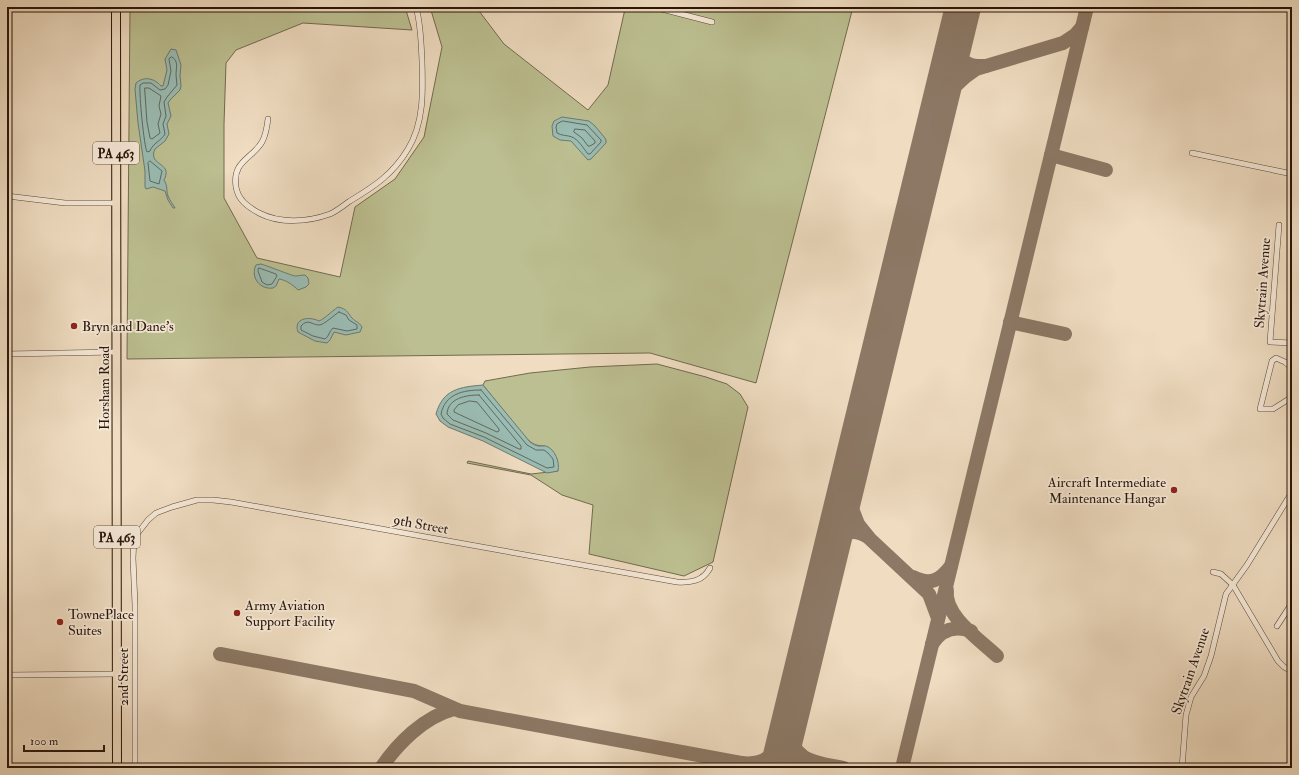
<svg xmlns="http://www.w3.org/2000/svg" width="1299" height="775" font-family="'IM FELL Double Pica',serif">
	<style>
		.green { fill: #bcbf91; stroke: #726a4d }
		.water { fill: #9abcb3; stroke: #6d796f }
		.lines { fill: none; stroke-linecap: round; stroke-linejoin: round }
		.shore { stroke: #62685e; stroke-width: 1 }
		.taxiway { stroke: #8c7865; stroke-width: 14 }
		.runway { stroke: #8c7865; stroke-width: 36 }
		.minor-casing { stroke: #5a4737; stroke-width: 6 }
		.primary-casing { stroke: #291509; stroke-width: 10 }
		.minor { stroke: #f5e8d7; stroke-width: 5 }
		.primary { stroke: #efdcc1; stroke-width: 8 }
		.poi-dot { fill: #8f2418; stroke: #f5e8d7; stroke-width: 1.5 }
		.labels { text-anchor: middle; stroke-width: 3.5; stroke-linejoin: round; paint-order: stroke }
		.shield { fill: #f5e8d7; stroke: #665447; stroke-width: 1 }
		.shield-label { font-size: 13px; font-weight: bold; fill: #291509 }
		.street-label { font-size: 14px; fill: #291509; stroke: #f5e8d7 }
		.poi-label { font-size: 14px; fill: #291509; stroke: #f5e8d7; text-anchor: start }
	</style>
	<rect width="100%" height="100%" fill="#efdcc1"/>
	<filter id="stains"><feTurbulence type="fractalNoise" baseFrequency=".005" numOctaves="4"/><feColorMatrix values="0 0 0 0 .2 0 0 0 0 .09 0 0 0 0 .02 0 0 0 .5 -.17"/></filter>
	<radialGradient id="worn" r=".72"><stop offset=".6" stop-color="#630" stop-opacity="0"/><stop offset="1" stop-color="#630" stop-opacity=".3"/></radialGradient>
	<!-- green -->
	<g class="green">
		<path d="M130,7H405L412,30L303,23L236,50L226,63L224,124V198L257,258L340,277L355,207L395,179L424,137L442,47L430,7H476L504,44L588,110L608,85L625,9L627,7H853L756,383L650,353L127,359Z"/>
		<path d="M657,364L706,377L727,384L740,394L748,407L713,562L684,576L589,554L593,505L562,495L531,475L467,463L468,461L531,474L558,471L545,446C534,446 531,443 523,435L483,385L485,381L530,373L590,367Z"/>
	</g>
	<!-- water -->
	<g class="water">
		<path d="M171,49L176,50L181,65L180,76L181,86L180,90L170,100L168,103L171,116L167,124L169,134L165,141L155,149C148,164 168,163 166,174C166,176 165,178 164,180C168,186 166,190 168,196C170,201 173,204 175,208H173L168,200L165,191L153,187L146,189L145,187V171L138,123L135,89L136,83C144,76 154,78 161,86H163L167,70L165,59Z"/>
		<path d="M562,117L589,121L595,126L605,138L606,140V143L591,159L588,160L571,141L560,140L553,136L552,126L554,121Z"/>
		<path d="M261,264C265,265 293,276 295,276C298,276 301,275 305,275L308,278L309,284L306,287L298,290C293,285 286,280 279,279L276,286L273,288C260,290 250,277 256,265Z"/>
		<path d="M338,307C347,309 347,312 352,318C356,322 359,322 362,327L360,332L346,335L334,332L330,340L327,343L315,341L298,332C293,318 309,316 319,321C323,320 332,311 338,307Z"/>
		<path d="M483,385L530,442C533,444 536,446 539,446C540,446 545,446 546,446C555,449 560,462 558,471L547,473L483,441L448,427L440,421L436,414C443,389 460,387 483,385Z"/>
	</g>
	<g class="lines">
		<!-- shore -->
		<g class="shore">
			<path d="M172,57C179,61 176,68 176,75C176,78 177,82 177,85L167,97L164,102L166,116L163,124L165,134C161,141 153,143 150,151L147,152C144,146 139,94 140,85L143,83H151L160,90L165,89L168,85L171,71L169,59Z"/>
			<path d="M145,88H149L161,96L159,106L161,114L158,124L160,133L152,139L150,138L147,122Z"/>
			<path d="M563,121L587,125L601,140V142L590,154H588C583,148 579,140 572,137C567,135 562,136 557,133L556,127L557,124Z"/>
			<path d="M575,129L585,130L595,141V143L590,146H588L582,138L574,132Z"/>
			<path d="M150,161L162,171L159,184L150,181L148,163Z"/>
			<path d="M259,268L276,274L277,276L272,284L267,285L262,282L258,271Z"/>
			<path d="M339,312L346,315L349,320L357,325V329L347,331L333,328C329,331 329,337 325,339L313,336L301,330V326C308,318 312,325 319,325C324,325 334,315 339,312Z"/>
			<path d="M481,390L527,445L536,450H544L548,453L553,459L554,467L547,468L484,437L450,424L443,418L441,414C445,394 463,390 481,390Z"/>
			<path d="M479,395L521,446V449H519L486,433L453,420L447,414C448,398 466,395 479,395Z"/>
			<path d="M470,401L477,402L499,429V431L497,432L454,412V410L458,405Z"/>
		</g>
		<!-- taxiway -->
		<g class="taxiway">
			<path d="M954,46C960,61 967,67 985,66"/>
			<path d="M939,106C950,91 960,79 976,69L1063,43L1075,35L1082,27"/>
			<path d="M1051,155L1106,170"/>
			<path d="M1010,322L1065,334"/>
			<path d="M848,480L851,506L858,524L870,539L929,594L938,618"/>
			<path d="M832,546C844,533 851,527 868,537"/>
			<path d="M913,577C931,586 940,580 951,566"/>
			<path d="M947,590C943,615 980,640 997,656"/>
			<path d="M932,644C941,630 955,625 971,631"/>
			<path d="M220,654L414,691L460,711L741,763L749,768"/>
			<path d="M787,728C795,763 814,762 844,768"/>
			<path d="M741,763C767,766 774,754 786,733"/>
			<path d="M381,768C398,743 424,717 454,709"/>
			<path d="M787,768L800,762H813"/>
			<path d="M902,768L1087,7"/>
		</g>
		<!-- runway -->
		<path class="runway" d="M778,768L963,7"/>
		<!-- minor casing -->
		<g class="minor-casing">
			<g id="minor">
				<path d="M654,7L712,22"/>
				<path d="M268,119C267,127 266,135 262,142C252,159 232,161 236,187C238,200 248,207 259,213C280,224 308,222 330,214C337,211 344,205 350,201C375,186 393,174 408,149C424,123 423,91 422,61C421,42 421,25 416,7"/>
				<path d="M1192,153L1292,174"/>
				<path d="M7,196L65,203H116"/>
				<path d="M1279,225L1270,342L1292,343"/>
				<path d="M7,354L117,352"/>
				<path d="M1292,368L1285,362L1276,358L1272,361L1260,409H1273L1292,397"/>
				<path d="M1213,572L1221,574L1233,585L1278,661L1284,667L1292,671"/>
				<path d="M1277,626L1292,603"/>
				<path d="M7,675L116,674"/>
				<path d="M135,768V605L133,558L134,538L148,520L156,513L172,507L197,500H213L231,502L677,582C691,583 703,581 710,568"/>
				<path d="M1182,768L1186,715L1191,697L1204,676L1211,656L1226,594L1247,565L1292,492"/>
			</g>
		</g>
		<!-- primary casing -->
		<g class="primary-casing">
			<path id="primary" d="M116,7L117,768"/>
		</g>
		<!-- minor -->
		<use href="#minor" class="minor"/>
		<!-- primary -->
		<use href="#primary" class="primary"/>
	</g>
	<!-- markers -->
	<g class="poi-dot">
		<circle cx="74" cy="326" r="4"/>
		<circle cx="1174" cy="490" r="4"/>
		<circle cx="237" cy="613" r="4"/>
		<circle cx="60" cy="622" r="4"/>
	</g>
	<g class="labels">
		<!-- shield labels -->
		<g class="shield">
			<rect x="93" y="142" width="46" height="22" rx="3"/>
			<rect x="94" y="526" width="46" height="22" rx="3"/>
		</g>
		<g class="shield-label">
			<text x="116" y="158">PA 463</text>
			<text x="117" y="542">PA 463</text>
		</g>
		<!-- street labels -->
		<g class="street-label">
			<text transform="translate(1262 283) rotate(-86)" y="5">Skytrain Avenue</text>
			<text transform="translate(104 388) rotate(-90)" y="5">Horsham Road</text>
			<text transform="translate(421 524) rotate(10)" y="5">9th Street</text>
			<text transform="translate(1190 671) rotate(-71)" y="5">Skytrain Avenue</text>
			<text transform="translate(123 677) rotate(-90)" y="5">2nd Street</text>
		</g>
		<!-- poi labels -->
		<g class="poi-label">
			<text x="82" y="331">Bryn and Dane's</text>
			<text x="1166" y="487" text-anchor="end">Aircraft Intermediate<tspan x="1166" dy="16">Maintenance Hangar</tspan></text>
			<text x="245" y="610">Army Aviation<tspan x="245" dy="16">Support Facility</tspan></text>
			<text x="68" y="619">TownePlace<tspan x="68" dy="16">Suites</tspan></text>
		</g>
	</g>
	<!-- margin -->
	<rect width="1299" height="775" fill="none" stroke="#efdcc1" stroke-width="24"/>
	<rect x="8" y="8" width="1283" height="759" fill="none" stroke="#291509" stroke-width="2"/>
	<rect x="12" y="12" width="1275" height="751" fill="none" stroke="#291509"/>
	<!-- scale -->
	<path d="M24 745v6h80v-6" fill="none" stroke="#291509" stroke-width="2"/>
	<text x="30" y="745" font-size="12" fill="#291509" stroke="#f5e8d7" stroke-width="3" paint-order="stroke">100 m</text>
	<rect width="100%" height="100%" filter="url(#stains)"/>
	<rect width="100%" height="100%" fill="url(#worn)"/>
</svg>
